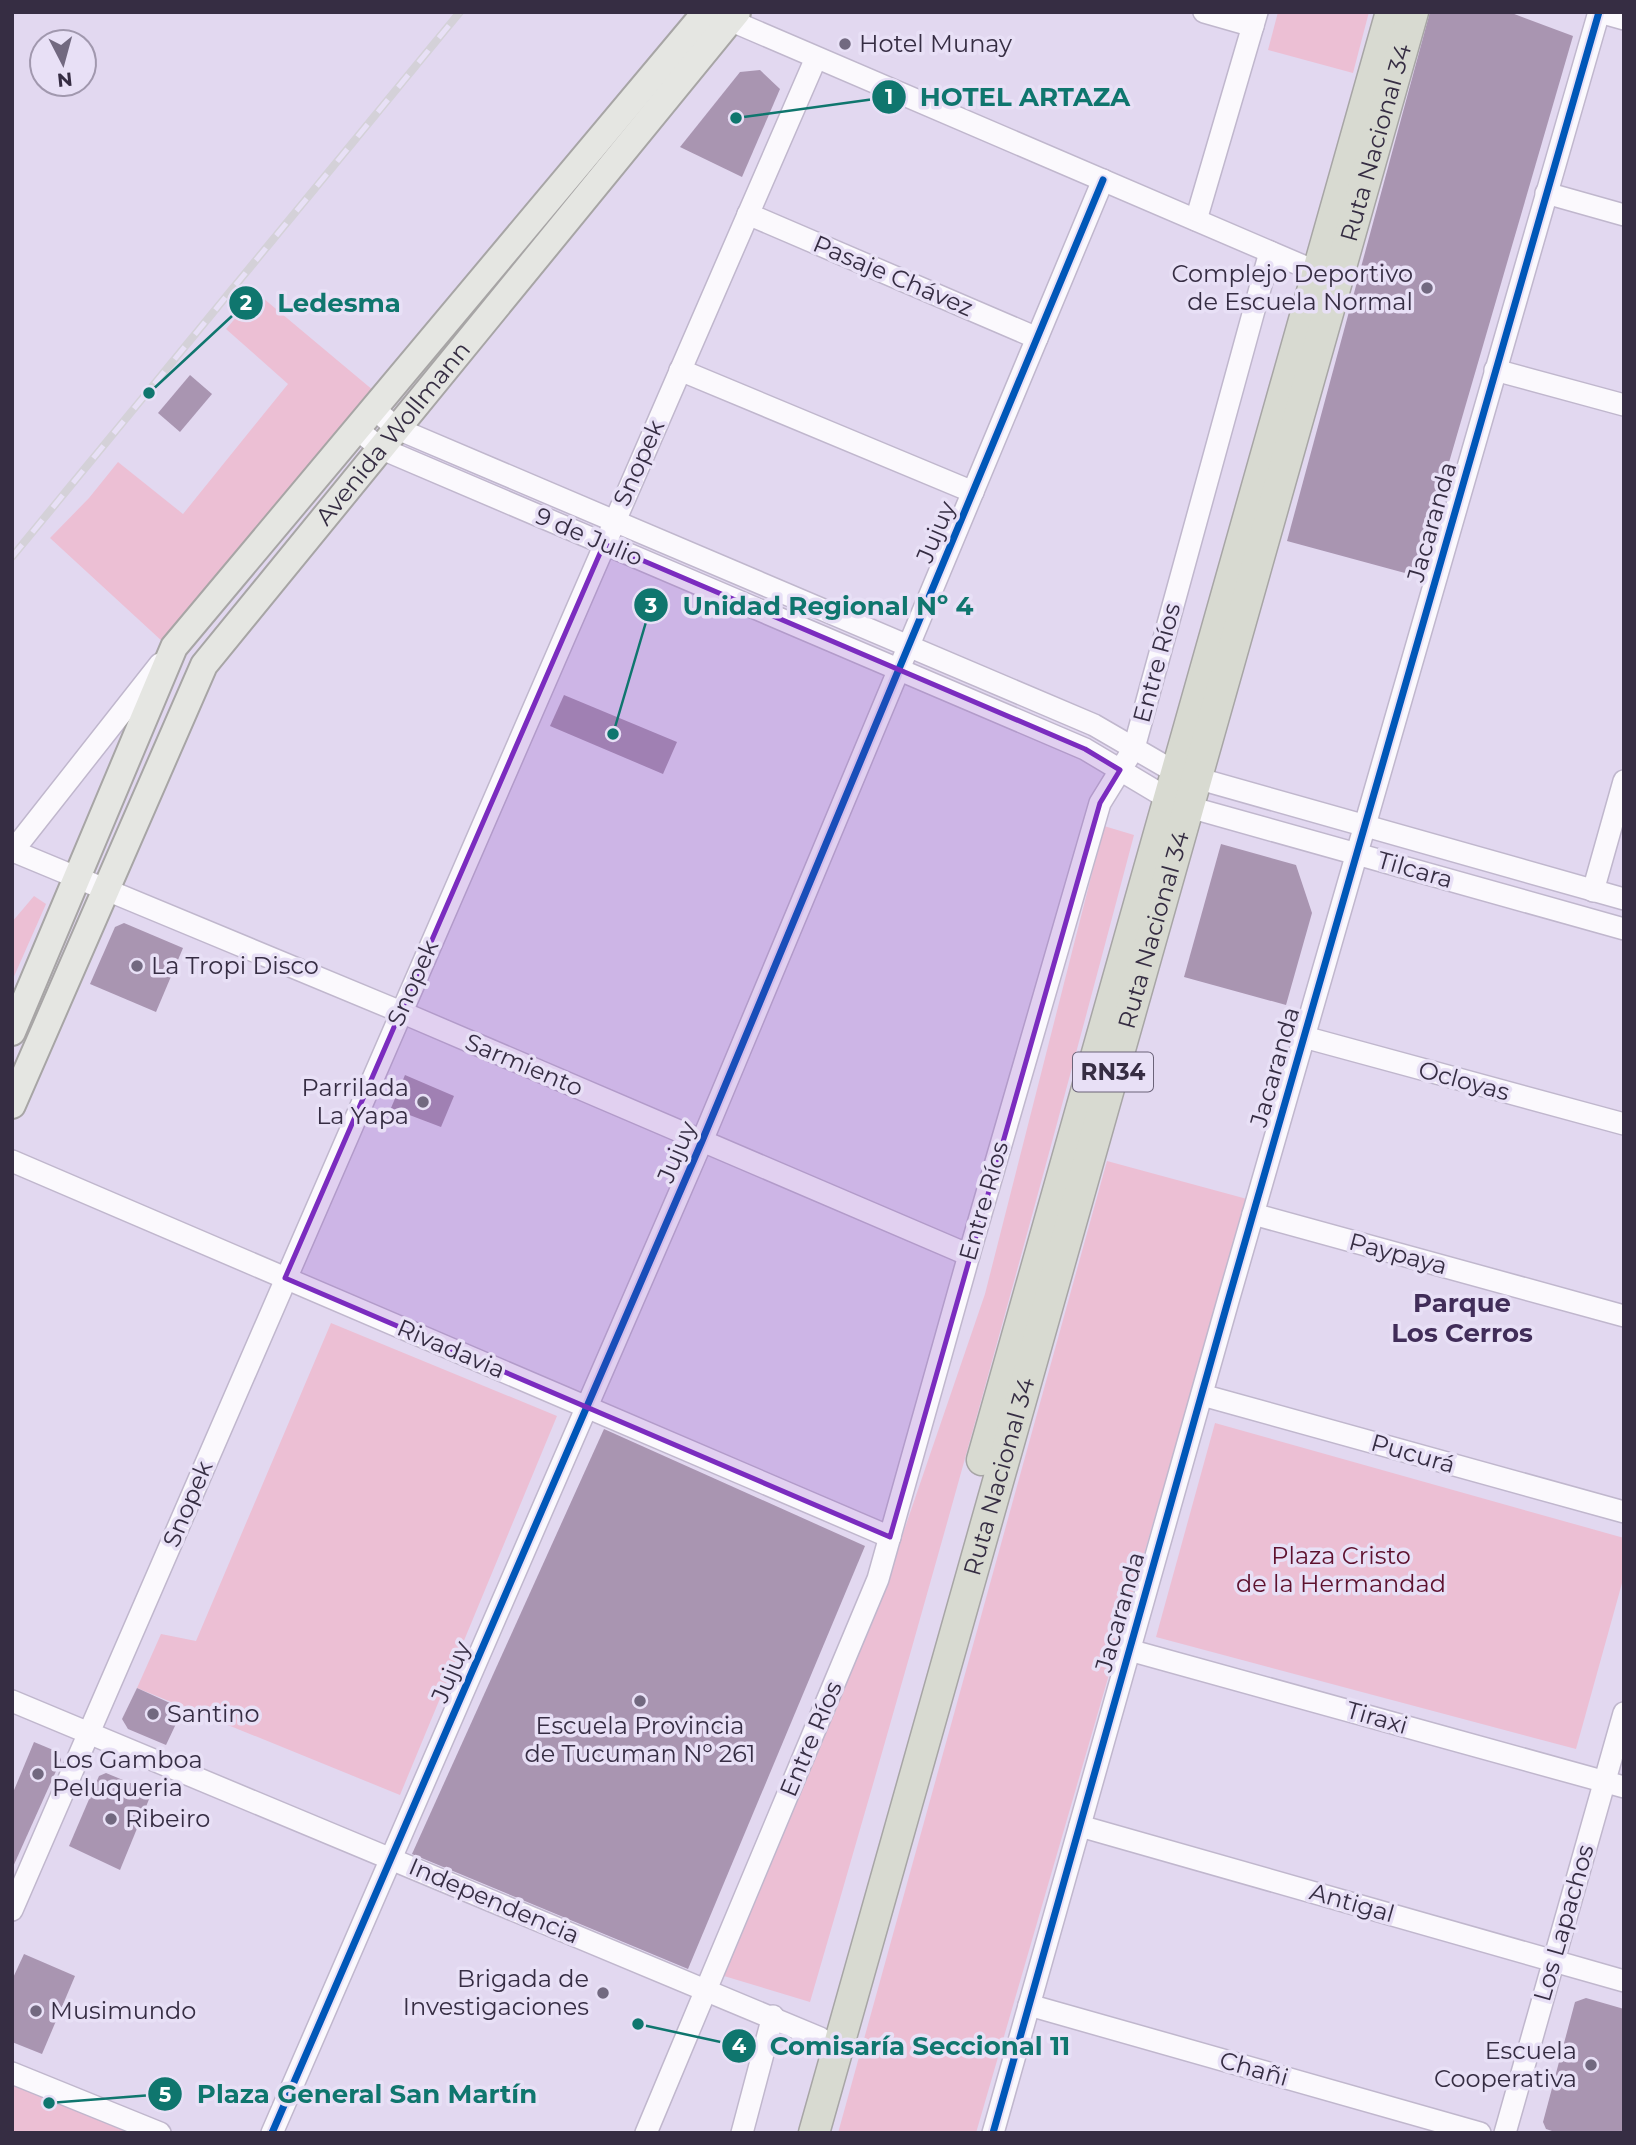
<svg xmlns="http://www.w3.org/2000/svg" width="1636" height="2145" font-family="Montserrat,sans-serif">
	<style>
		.green { fill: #ecbfd4 }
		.building { fill: #a995b1 }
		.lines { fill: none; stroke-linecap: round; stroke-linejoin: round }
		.minor-casing { stroke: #c0b7cd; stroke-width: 24 }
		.major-casing { stroke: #a7a5a5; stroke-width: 30 }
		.highway-casing { stroke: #a7a5a5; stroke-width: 33 }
		.minor { stroke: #fbf9fd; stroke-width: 21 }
		.major { stroke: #e5e6e2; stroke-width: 26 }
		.highway { stroke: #d8dad1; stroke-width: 30 }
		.rail-casing { stroke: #d4d1d8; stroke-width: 8 }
		.rail { stroke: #e8e0f6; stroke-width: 5; stroke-dasharray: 16; stroke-linecap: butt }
		.cycleway-casing { stroke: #e8e0f6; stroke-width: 11 }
		.cycleway { stroke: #0057b8; stroke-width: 7 }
		.marked { fill: #7b2cbf; fill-opacity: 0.2; stroke: #7b2cbf; stroke-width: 5; stroke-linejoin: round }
		.poi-dot { fill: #726980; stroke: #e8e0f6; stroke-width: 2.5 }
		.labels { text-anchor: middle; stroke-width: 7; stroke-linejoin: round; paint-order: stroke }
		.shield { fill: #e8e0f6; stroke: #6b6379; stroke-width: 2 }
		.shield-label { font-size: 23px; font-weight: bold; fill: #362d43 }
		.poi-label { font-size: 24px; fill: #362d43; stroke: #e8e0f6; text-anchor: start }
		.street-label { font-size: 24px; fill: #362d43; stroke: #e8e0f6 }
		.park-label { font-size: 24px; fill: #5e112e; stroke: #e8e0f6 }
		.neighbourhood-label { font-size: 26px; font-weight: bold; fill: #412d59; stroke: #e8e0f6 }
		.leader { fill: none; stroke: #0f766e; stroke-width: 2.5 }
		.callout-dot { fill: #0f766e; stroke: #e8e0f6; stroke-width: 2.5 }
		.mark-label { font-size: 21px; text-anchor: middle; font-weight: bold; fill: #fff }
		.callout-label { font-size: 26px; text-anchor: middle; font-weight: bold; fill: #0f766e; stroke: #e8e0f6; stroke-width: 7; stroke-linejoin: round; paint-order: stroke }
	</style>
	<rect width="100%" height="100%" fill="#e2d8f0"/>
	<!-- green -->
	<g class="green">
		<path d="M1278,12H1369L1353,73L1268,50Z"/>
		<path d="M257,293L374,391L163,642L50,538L89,498L118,462L183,514L288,384L226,329Z"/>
		<path d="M1104,826L1134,835C1031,1226 923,1615 810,2002L724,1976L885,1586L985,1294Z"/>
		<path d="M34,896L46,904L12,981V922Z"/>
		<path d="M1107,1161L1247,1199L976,2133H838Z"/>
		<path d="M331,1323L557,1416L400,1795L137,1688L161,1634L196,1641Z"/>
		<path d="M1215,1423L1624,1538V1576L1576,1749L1156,1637Z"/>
		<path d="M12,2073L160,2133H12Z"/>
	</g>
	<!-- building -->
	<g class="building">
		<path d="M1430,12H1509L1573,36L1416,576L1287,541Z"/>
		<path d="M760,70L780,89L742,177L680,147L740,72Z"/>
		<path d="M190,375L212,394L180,432L158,413Z"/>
		<path d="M564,695L677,742L663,774L550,726Z"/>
		<path d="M1221,844L1296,865L1312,913L1286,1005L1184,977Z"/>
		<path d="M124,923L183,948L156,1012L90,984L115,927Z"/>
		<path d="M405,1075L454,1096L441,1127L391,1108Z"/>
		<path d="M604,1429L865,1546L688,1969L412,1854Z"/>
		<path d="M137,1688L183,1709L166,1745L128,1729L122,1719Z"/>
		<path d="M34,1742L58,1752L61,1760L12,1869V1795Z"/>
		<path d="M106,1773L152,1792L120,1870L69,1846L99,1776Z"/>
		<path d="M24,1954L75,1976L42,2054L12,2042V1980Z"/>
		<path d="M1586,1998L1624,2009V2133H1558L1546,2129L1543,2122L1575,2002Z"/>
	</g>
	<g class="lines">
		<!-- minor casing -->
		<g class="minor-casing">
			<g id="minor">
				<path d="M1204,12L1253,26"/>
				<path d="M1599,12L1624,19"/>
				<path d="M718,15L1317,272"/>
				<path d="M1546,193L1624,215"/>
				<path d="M748,214L1037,338"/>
				<path d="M1196,220L1257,12"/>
				<path d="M680,370L973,492"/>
				<path d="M1495,370L1624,405"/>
				<path d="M374,409L398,429L1094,725L1175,772L1624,899"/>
				<path d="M357,429L380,448L1085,749L1167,798L1189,807L1624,929"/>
				<path d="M13,851L401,1012L969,1255"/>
				<path d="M12,852L160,664"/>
				<path d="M1593,891L1624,781"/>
				<path d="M1304,1037L1624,1124"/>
				<path d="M12,1161L890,1537"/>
				<path d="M1253,1214L1624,1316"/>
				<path d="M1202,1395L1624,1512"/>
				<path d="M1129,1650L1624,1787"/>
				<path d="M12,1701L820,2038"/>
				<path d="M1080,1826L1624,1981"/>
				<path d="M12,1910L816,58"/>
				<path d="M1029,2005L1480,2133"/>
				<path d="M12,2073L160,2133"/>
				<path d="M272,2133L702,1141L1103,180"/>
				<path d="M646,2133L878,1579L969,1255L1100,803L1134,748L1270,252"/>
				<path d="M742,2133L773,2016"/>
				<path d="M993,2133L1228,1301L1599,12"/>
				<path d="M1505,2133L1624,1713"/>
			</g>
		</g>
		<!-- major casing -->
		<g class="major-casing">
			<g id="major">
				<path d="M12,1032L174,647L706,12"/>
				<path id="s1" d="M12,1105L204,665L737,12"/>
			</g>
		</g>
		<!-- highway casing -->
		<g class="highway-casing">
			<g id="highway">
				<path d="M982,1460L1391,12"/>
				<path id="s2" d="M814,2133L1413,12"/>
			</g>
		</g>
		<!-- minor -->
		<use href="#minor" class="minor"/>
		<!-- major -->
		<use href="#major" class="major"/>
		<!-- highway -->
		<use href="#highway" class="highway"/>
		<!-- rail casing -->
		<g class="rail-casing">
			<path id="rail" d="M12,557L460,12"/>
		</g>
		<!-- rail -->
		<use href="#rail" class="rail"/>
		<!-- cycleway casing -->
		<g class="cycleway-casing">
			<g id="cycleway">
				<path d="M272,2133L702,1141L1103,180"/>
				<path d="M993,2133L1228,1301L1599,12"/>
			</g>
		</g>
		<!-- cycleway -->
		<use href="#cycleway" class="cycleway"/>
	</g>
	<!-- marked area -->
	<path class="marked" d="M604,544L1085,749L1120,770L1100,803L890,1537L285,1278Z"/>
	<!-- markers -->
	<g class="poi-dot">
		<circle cx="845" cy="44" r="7"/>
		<circle cx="1427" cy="288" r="7"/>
		<circle cx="137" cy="966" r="7"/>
		<circle cx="423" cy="1102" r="7"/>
		<circle cx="640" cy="1701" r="7"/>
		<circle cx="153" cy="1714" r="7"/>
		<circle cx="38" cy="1774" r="7"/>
		<circle cx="111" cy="1819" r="7"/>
		<circle cx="603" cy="1993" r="7"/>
		<circle cx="36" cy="2011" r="7"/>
		<circle cx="1591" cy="2065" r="7"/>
	</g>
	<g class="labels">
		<!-- shield labels -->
		<rect class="shield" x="1073" y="1052.5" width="80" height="39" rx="5"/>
		<g class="shield-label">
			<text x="1113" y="1080">RN34</text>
		</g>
		<!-- poi labels -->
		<g class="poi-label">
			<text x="859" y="52">Hotel Munay</text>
			<text x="1413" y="282" text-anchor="end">Complejo Deportivo<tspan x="1413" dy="28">de Escuela Normal</tspan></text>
			<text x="151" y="974">La Tropi Disco</text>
			<text x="409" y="1096" text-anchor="end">Parrilada<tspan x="409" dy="28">La Yapa</tspan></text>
			<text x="167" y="1722">Santino</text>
			<text x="640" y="1734" text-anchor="middle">Escuela Provincia<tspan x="640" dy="28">de Tucuman Nº 261</tspan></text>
			<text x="52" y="1768">Los Gamboa<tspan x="52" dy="28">Peluqueria</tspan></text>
			<text x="125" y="1827">Ribeiro</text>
			<text x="589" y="1987" text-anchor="end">Brigada de<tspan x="589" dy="28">Investigaciones</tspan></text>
			<text x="50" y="2019">Musimundo</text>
			<text x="1577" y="2059" text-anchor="end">Escuela<tspan x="1577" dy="28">Cooperativa</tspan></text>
		</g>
		<!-- street labels -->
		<g class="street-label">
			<text dy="8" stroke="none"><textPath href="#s2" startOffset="2068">Ruta Nacional 34</textPath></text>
			<text transform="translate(893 276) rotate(23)" y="8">Pasaje Chávez</text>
			<text dy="8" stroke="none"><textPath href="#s1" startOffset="779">Avenida Wollmann</textPath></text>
			<text transform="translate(639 463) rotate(-66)" y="8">Snopek</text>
			<text transform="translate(1432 522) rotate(-74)" y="8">Jacaranda</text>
			<text transform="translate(936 532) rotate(-67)" y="8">Jujuy</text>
			<text transform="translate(589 537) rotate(23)" y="8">9 de Julio</text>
			<text transform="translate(1157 663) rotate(-75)" y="8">Entre Ríos</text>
			<text transform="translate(1415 870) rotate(16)" y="8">Tilcara</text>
			<text dy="8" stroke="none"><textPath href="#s2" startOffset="1250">Ruta Nacional 34</textPath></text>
			<text transform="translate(413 983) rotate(-66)" y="8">Snopek</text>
			<text transform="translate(524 1065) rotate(23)" y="8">Sarmiento</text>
			<text transform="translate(1275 1067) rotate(-74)" y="8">Jacaranda</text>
			<text transform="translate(1464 1081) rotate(15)" y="8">Ocloyas</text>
			<text transform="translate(677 1152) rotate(-67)" y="8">Jujuy</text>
			<text transform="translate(984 1201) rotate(-74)" y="8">Entre Ríos</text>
			<text transform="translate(1398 1254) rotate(15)" y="8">Paypaya</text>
			<text transform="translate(451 1349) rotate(23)" y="8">Rivadavia</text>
			<text transform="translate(1413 1454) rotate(16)" y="8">Pucurá</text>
			<text dy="8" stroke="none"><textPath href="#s2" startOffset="682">Ruta Nacional 34</textPath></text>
			<text transform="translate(188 1504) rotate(-67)" y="8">Snopek</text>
			<text transform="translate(1120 1612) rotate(-74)" y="8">Jacaranda</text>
			<text transform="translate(451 1672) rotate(-67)" y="8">Jujuy</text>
			<text transform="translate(1377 1718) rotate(16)" y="8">Tiraxi</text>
			<text transform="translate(811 1739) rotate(-67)" y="8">Entre Ríos</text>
			<text transform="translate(494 1901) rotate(23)" y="8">Independencia</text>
			<text transform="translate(1352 1903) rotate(16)" y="8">Antigal</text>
			<text transform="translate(1564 1923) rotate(-74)" y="8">Los Lapachos</text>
			<text transform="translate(1254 2069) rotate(16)" y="8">Chañi</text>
		</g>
		<!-- park labels -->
		<g class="park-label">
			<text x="1341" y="1564">Plaza Cristo<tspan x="1341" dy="28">de la Hermandad</tspan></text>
		</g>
		<!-- neighbourhood labels -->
		<g class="neighbourhood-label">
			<text x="1462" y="1312">Parque<tspan x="1462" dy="30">Los Cerros</tspan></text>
		</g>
	</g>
	<!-- callouts -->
	<path class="leader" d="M736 118L889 97M149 393L246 303M613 734L651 605M638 2024L739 2046M49 2103L165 2094"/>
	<g class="callout-dot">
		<circle cx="736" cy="118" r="7"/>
		<circle cx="149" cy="393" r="7"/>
		<circle cx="613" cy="734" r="7"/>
		<circle cx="638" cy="2024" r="7"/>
		<circle cx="49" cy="2103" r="7"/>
		<circle cx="889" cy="97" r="18"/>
		<circle cx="246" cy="303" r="18"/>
		<circle cx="651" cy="605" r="18"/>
		<circle cx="739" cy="2046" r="18"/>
		<circle cx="165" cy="2094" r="18"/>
	</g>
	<g class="mark-label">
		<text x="889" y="104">1</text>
		<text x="246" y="310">2</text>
		<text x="651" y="613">3</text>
		<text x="739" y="2053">4</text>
		<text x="165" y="2102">5</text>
	</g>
	<g class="callout-label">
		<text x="1025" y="106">HOTEL ARTAZA</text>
		<text x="339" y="312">Ledesma</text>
		<text x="828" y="615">Unidad Regional Nº 4</text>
		<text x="920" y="2055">Comisaría Seccional 11</text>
		<text x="367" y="2103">Plaza General San Martín</text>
	</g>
	<!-- border -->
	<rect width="1636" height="2145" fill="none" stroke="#362d43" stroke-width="28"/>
	<!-- north arrow -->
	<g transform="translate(63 63) rotate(174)"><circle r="33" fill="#e8e0f6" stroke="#a198ae" stroke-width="2"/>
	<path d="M0-5L12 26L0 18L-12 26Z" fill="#726980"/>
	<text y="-10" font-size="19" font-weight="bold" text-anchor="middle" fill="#362d43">N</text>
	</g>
</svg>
